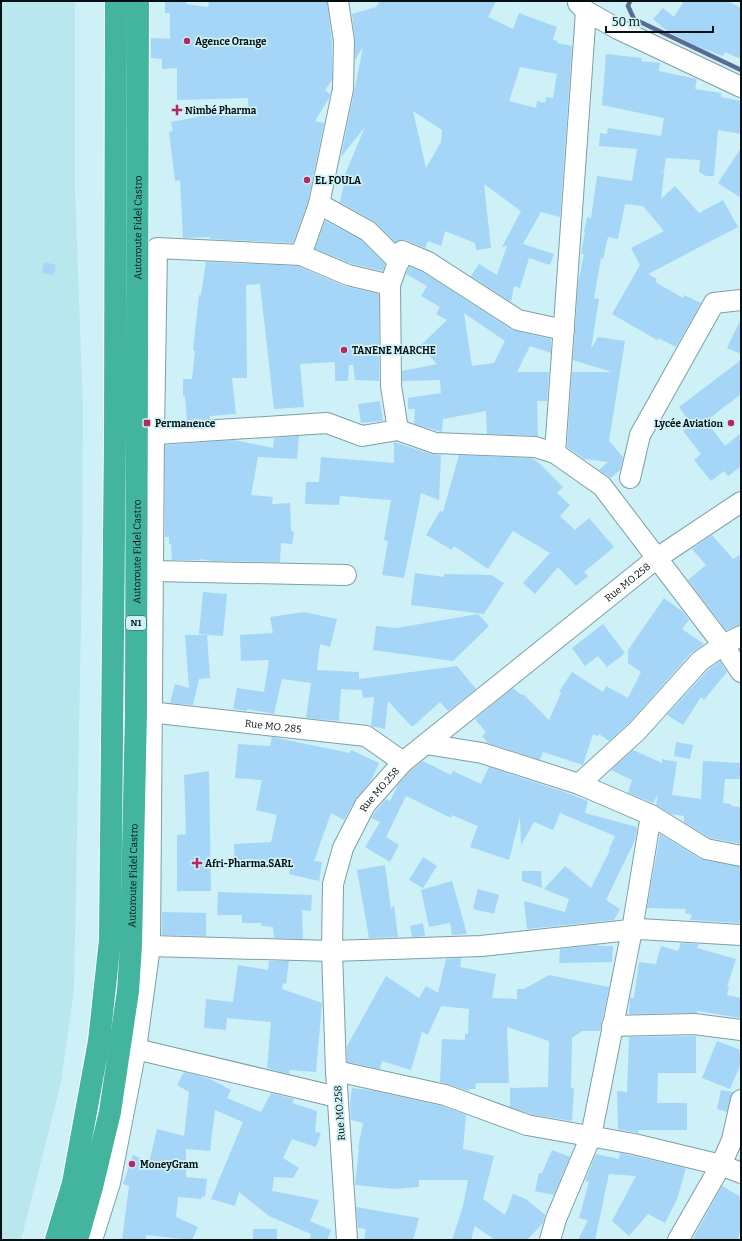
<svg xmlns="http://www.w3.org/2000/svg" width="742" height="1241" font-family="Bitter,serif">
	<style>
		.built { fill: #b8e7ee }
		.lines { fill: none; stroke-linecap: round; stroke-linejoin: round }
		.stream { stroke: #5b6b94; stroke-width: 4.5 }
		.building { fill: #a5d5f7; fill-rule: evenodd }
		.minor-casing { stroke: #7d9fa5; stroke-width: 22 }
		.highway-casing { stroke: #fff; stroke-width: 24 }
		.minor { stroke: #fff; stroke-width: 20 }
		.highway { stroke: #43b59f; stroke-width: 22 }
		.poi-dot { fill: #b52860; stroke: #cdf1f7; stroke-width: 1.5 }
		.labels { text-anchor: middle; stroke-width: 3.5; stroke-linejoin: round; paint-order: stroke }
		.shield { fill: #cdf1f7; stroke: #405357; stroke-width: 1 }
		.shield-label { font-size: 9px; font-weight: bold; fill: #040f12 }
		.poi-label { font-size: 10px; font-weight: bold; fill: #040f12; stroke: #cdf1f7; text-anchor: start }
		.street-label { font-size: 10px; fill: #040f12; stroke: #cdf1f7 }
	</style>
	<rect width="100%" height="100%" fill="#cdf1f7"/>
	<!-- built -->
	<path class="built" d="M1,1H75V193L83,408L82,572L74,990L61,1083L21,1240H1Z"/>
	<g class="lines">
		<!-- stream -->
		<path class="stream" d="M630,1L628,6L634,19L741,70"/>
	</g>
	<!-- building -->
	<g class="building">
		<path d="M165,1H186V4L208,7L209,1H327L332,42V80L325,90L330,94L329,98L315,121L324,123L308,201L293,243L210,239V237L183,238L180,180L175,181L169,132L173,131L171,122L248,107V98L177,100V68L162,69V59L151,58V38L170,39V13H165Z"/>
		<path d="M380,1H496L488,17L513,29L519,13L557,27L553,40L558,41L557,43L572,46L560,217L541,212L523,244L554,254L550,265L529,258L520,288L514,286L511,302L471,276L479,264L497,275L507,246L502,247L521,211L484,184L491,248L476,250L475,243L445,231L441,246L428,241L425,248L406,240H400L395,242L374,221L336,200L340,202L345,179H343L365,127L341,157L363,47L355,60V39L352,14L376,7ZM520,67L557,74L553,98L546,97L545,103L537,101L536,108L509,101ZM413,111L442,130L441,142L426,168Z"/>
		<path d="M684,1H728L741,8V59L725,52L723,56L696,46L667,31L653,19L663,8L674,17Z"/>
		<path d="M606,54L642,58L641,61L660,63L659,71L697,79L695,89L721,93V97L741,101V134L718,130L714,176H706L699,172L700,160L666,158L664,172H662L664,174L661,199L675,186L699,213L723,200L738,227L648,274L657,279L655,282L683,298L684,295L701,303L676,347L658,338L657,340L612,314L640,265L631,248L664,231L643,206L625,204L618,239L608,237L603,259L601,258L594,298L599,299L591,349L598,337L625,341L609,441L623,457L620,470L611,478L599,470L608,462L584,459L567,447L572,372H612L573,360L578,284L584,254H581L585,232H584L587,217L591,218L597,176L632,181L637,149L599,146L600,133L607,134L608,128L661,136L664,118L602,105Z"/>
		<path d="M741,148V198L718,183Z"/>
		<path d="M325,221L361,240L385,264L383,271L352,264L315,249Z"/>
		<path d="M44,262L56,265L54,275L42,273Z"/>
		<path d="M206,262L298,266L344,286L379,294V381L355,380L353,365H349L348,381H335V362L300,364L304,407L274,409L260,284L246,285L247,378H232L236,414L210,416V419L187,420L185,396H183V379H192L195,351L193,350L199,295H201Z"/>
		<path d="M409,267L423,272L512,330L551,339V353L530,346L517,372H549L547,401H537L538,436L487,434L486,411L443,419L442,432L414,424L415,409H408V398L441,393L440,380L402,381V371L437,364L420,346L447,320L436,314L440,307L421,296L427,286L406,274ZM464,313L505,341L494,363L472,366Z"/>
		<path d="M741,319V354L727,348Z"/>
		<path d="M741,360V394L706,421L725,446L741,433V466L728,476L724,471L711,481L694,460L701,454L683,431L692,425L679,407Z"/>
		<path d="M380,401L383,421L361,423L358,404Z"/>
		<path d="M299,436L297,459L258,457L251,495L273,497L272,504L290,503L291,531L294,532L292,544L281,543L280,562L213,561L201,559V560H172L171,544H169V537H165V445L234,440L273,448L274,438Z"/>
		<path d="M394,442L431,454L441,455L439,500L421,493L404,578L382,575L388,541L384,540L391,500L340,496L339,505L305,504L306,482H319L321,457L394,463Z"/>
		<path d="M459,455L531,458L538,462L563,487L557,493L570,505L560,516L575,530L589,518L614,547L584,572L588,576L576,586L558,567L535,594L523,583L550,553L513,531L488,569L454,546L452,550L426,535L440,511L443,512Z"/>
		<path d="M712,535L733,559L741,554V625L726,630L688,580L706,565L692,549Z"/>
		<path d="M415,573L444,577V574L491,575L504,583L484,614L411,605Z"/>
		<path d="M203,592L227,594L223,636L199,634Z"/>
		<path d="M664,598L683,612L689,620L682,629L704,644L691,653L629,723L609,741L599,734L598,736L593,734L583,765L543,752L540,760L488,743L482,736L486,732L475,719L513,688L521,695L523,694L549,720L561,693L559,692L572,672L603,692L606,686L628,698L641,672L628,663V650Z"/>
		<path d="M304,612L337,619L330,647L320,644L317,670L359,672V679L457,666L476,689L448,711L440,702L412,727L388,701L385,729L371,726L374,697L363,698L362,690L341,689L339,721L306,718L311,683L282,679L274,714L247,709V711L233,709L237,688L264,692L269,660L241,661L240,635L273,633L270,617Z"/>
		<path d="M478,614L489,626L453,661L373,650L376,626L397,628Z"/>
		<path d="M603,624L625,653L607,667L598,656L585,666L572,648Z"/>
		<path d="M185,635H207L210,678L199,679L193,705L170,703L175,684L189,688Z"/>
		<path d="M720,661L727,672L704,700L701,697L683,725L667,715L708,670Z"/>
		<path d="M272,737L350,753L351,750L379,763L371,781L355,800L344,820L331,813L314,861L322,862L319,881L289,874L290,869L268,864L235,866L234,844L271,842L277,815L256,810L262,780L235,778L238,744L270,746Z"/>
		<path d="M676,742L693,745L690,759L674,756Z"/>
		<path d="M633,750L662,763V759L677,762L672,795L701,799L703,761L741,763V779H725L723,803L731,804V806L741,807V844L710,838L684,822V816L671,814L656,805L658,794L653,803L628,793L632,780L611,770Z"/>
		<path d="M423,761L451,775L453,771L481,784L489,767L573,795L588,801L585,813L637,827L635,840L606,900L620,909L614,920L527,929L524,901L565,912L569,899L544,889L565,866L591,888L610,850L609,849L615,836L560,813L553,830L534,822L521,845L520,817L509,860L470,847L478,826L452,815L451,818L406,796L386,837L399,845L390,862L365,847L380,822L371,818L375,812L386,799L390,801L398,785L411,770Z"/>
		<path d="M209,771L211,891H177V835L186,834L184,775Z"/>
		<path d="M660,834L700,859L741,867V923L690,920L692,915L685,913L686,909L647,908Z"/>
		<path d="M423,857L437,866L423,888L409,880Z"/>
		<path d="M385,865L391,909L394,905L398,937L369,938L357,870Z"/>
		<path d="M522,871H541L542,888L522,881Z"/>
		<path d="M452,881L467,934L452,935L450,923L429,927L421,890Z"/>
		<path d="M478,889L499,895L494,914L473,909Z"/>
		<path d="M218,892L312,895L311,911L302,910L303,939L274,938L273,927L261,926L262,923H242V915H217Z"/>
		<path d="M162,912L206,913V936L162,935Z"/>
		<path d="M423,923L425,936L412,937L410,926Z"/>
		<path d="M681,943L699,944L697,948L736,959L727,987H729L727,995L741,998V1018L697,1011V1013L629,1014L630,998H634L639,962L656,964L661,946L678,951Z"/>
		<path d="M598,945V946H613L612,962L559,963L560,949Z"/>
		<path d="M459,958L461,959L460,967L496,974L492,998L517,999V989H524L549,975L609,987L600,1031H582L572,1038L571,1088H574L572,1121L530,1114L510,1107V1088L548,1087L549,1041L507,1027L509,1083H476L475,1089H469V1091L440,1082L442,1039L465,1040V1034H468L469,1009L441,1006L428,1035L422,1032L411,1070L382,1061L380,1069L347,1062V1046L386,976L419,998L426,986L438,993L446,959Z"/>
		<path d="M269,961H289L286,984L283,983L282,989L322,1003L316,1072L290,1070L289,1074L267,1068L271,1022L227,1018L226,1030L204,1028L206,999L233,1002L238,965L268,970Z"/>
		<path d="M696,1036V1073H658L657,1103H687V1130H638V1133L618,1129L617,1091L627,1092L629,1037Z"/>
		<path d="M717,1041L741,1050V1063L730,1089L702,1078Z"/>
		<path d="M184,1072L210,1079L231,1090L227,1098L261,1112L271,1093L294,1099L292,1103L317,1111L315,1132L321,1133L316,1147L292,1139L283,1158L299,1168L293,1178L274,1177L272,1191L319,1200L310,1221L331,1230L327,1240H309L311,1234L269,1216L239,1192L235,1206L211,1199L243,1122L215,1110L210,1151L186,1149V1177L207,1179L205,1197L202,1196V1199L178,1197L176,1217L198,1227L192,1240L146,1235V1240H122L129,1186L123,1184L133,1155L147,1161L150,1159L157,1129L184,1136L189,1092L177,1085Z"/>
		<path d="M352,1088L375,1091L442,1106L466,1115L463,1149L494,1156L483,1199L505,1215L513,1194L526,1199L545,1215L543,1223L527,1240H495L475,1226L471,1240H452L463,1206L468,1180H419V1187L395,1189L355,1185L359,1148H358L363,1123L351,1120L350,1102Z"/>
		<path d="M721,1090L733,1092L727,1112L717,1109Z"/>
		<path d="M552,1150L570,1157L554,1195L535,1191L539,1173H542Z"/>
		<path d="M620,1153L686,1168L677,1199L665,1223L648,1214L629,1236L612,1221L636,1176L609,1174L595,1240H578L588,1220L579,1218L589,1182L585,1181L596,1154L619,1159Z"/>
		<path d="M722,1186L741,1197V1226L738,1240H692Z"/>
		<path d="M356,1207L419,1218L413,1240H364L366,1229L358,1228Z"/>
		<rect x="253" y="1229" width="24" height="11"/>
	</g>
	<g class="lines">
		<!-- minor casing -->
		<g class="minor-casing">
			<g id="minor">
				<path d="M578,3L586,11L618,29L741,87"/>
				<path d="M319,204L368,231L399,262"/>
				<path d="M301,255L348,275L390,285L391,386L398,430"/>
				<path d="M390,285L402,251L428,262L518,320L564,330"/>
				<path d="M141,435L327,423L362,436L398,430L435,443L535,447L555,453L602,486L723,645L741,672"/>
				<path d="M555,453L586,11"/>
				<path d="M630,478L640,435L714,303L741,300"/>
				<path d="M153,571L346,575"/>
				<path id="s1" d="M140,711L366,736L403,762"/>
				<path d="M426,744L482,753L579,784L651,815L706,849L741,856"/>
				<path d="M579,784L637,731L700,661L723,645L741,636"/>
				<path d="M150,946L332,951L481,946L639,929L741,935"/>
				<path d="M612,1026L694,1024L741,1030"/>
				<path d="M123,1049H136L337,1097"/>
				<path d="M336,1071L445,1095L527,1125L634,1144L721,1165L741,1173"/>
				<path d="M92,1240L110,1183L136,1049L150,946L154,434L157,248L301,255L319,204L343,89L344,41L338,1"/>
				<path id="s2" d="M347,1240L336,1071L332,951L333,884L343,848L365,805L403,762L657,558L741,502"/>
				<path d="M550,1240L556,1219L591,1136L632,930L651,815"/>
				<path d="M678,1240L721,1165L732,1140L741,1100"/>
			</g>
		</g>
		<!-- highway casing -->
		<g class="highway-casing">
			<g id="highway">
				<path d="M56,1240L73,1183L99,1041L110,940L115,436L116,1"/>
				<path id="s3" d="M77,1240L92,1187L110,1112L128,991L131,945L136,711L138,1"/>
			</g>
		</g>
		<!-- minor -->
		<use href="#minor" class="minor"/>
		<!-- highway -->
		<use href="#highway" class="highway"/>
	</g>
	<!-- markers -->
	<g class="poi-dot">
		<circle cx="187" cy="41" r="4"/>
		<path d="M175 104h4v4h4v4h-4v4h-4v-4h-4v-4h4z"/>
		<circle cx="307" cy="180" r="4"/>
		<circle cx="344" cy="350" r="4"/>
		<rect x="143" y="419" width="8" height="8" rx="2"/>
		<circle cx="731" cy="423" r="4"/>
		<path d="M195 857h4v4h4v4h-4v4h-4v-4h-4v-4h4z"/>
		<circle cx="132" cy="1164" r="4"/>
	</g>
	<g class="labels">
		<!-- shield labels -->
		<rect class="shield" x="126" y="616" width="20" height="14" rx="3"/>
		<g class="shield-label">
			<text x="136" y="626">N1</text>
		</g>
		<!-- poi labels -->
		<g class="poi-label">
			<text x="195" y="45">Agence Orange</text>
			<text x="185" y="114">Nimbé Pharma</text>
			<text x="315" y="184">EL FOULA</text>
			<text x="352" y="354">TANENE MARCHE</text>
			<text x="155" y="427">Permanence</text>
			<text x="723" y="427" text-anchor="end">Lycée Aviation</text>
			<text x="205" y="867">Afri-Pharma.SARL</text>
			<text x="140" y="1168">MoneyGram</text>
		</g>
		<!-- street labels -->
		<g class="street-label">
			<text dy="4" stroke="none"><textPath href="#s3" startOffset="1018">Autoroute Fidel Castro</textPath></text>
			<text dy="4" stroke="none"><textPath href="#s3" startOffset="694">Autoroute Fidel Castro</textPath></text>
			<text dy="4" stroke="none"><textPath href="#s2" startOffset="787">Rue MO.258</textPath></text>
			<text dy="4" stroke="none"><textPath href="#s1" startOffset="134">Rue MO. 285</textPath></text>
			<text dy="4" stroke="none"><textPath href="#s2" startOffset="463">Rue MO.258</textPath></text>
			<text dy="4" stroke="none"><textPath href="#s3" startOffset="370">Autoroute Fidel Castro</textPath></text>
			<text transform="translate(339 1113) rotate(-94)" y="4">Rue MO.258</text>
		</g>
	</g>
	<!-- border -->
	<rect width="742" height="1241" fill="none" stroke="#040f12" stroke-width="4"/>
	<!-- scale -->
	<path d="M606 26v6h107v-6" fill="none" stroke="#040f12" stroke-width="2"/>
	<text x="612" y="26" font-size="12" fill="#040f12" stroke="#cdf1f7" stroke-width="3" paint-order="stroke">50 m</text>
</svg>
